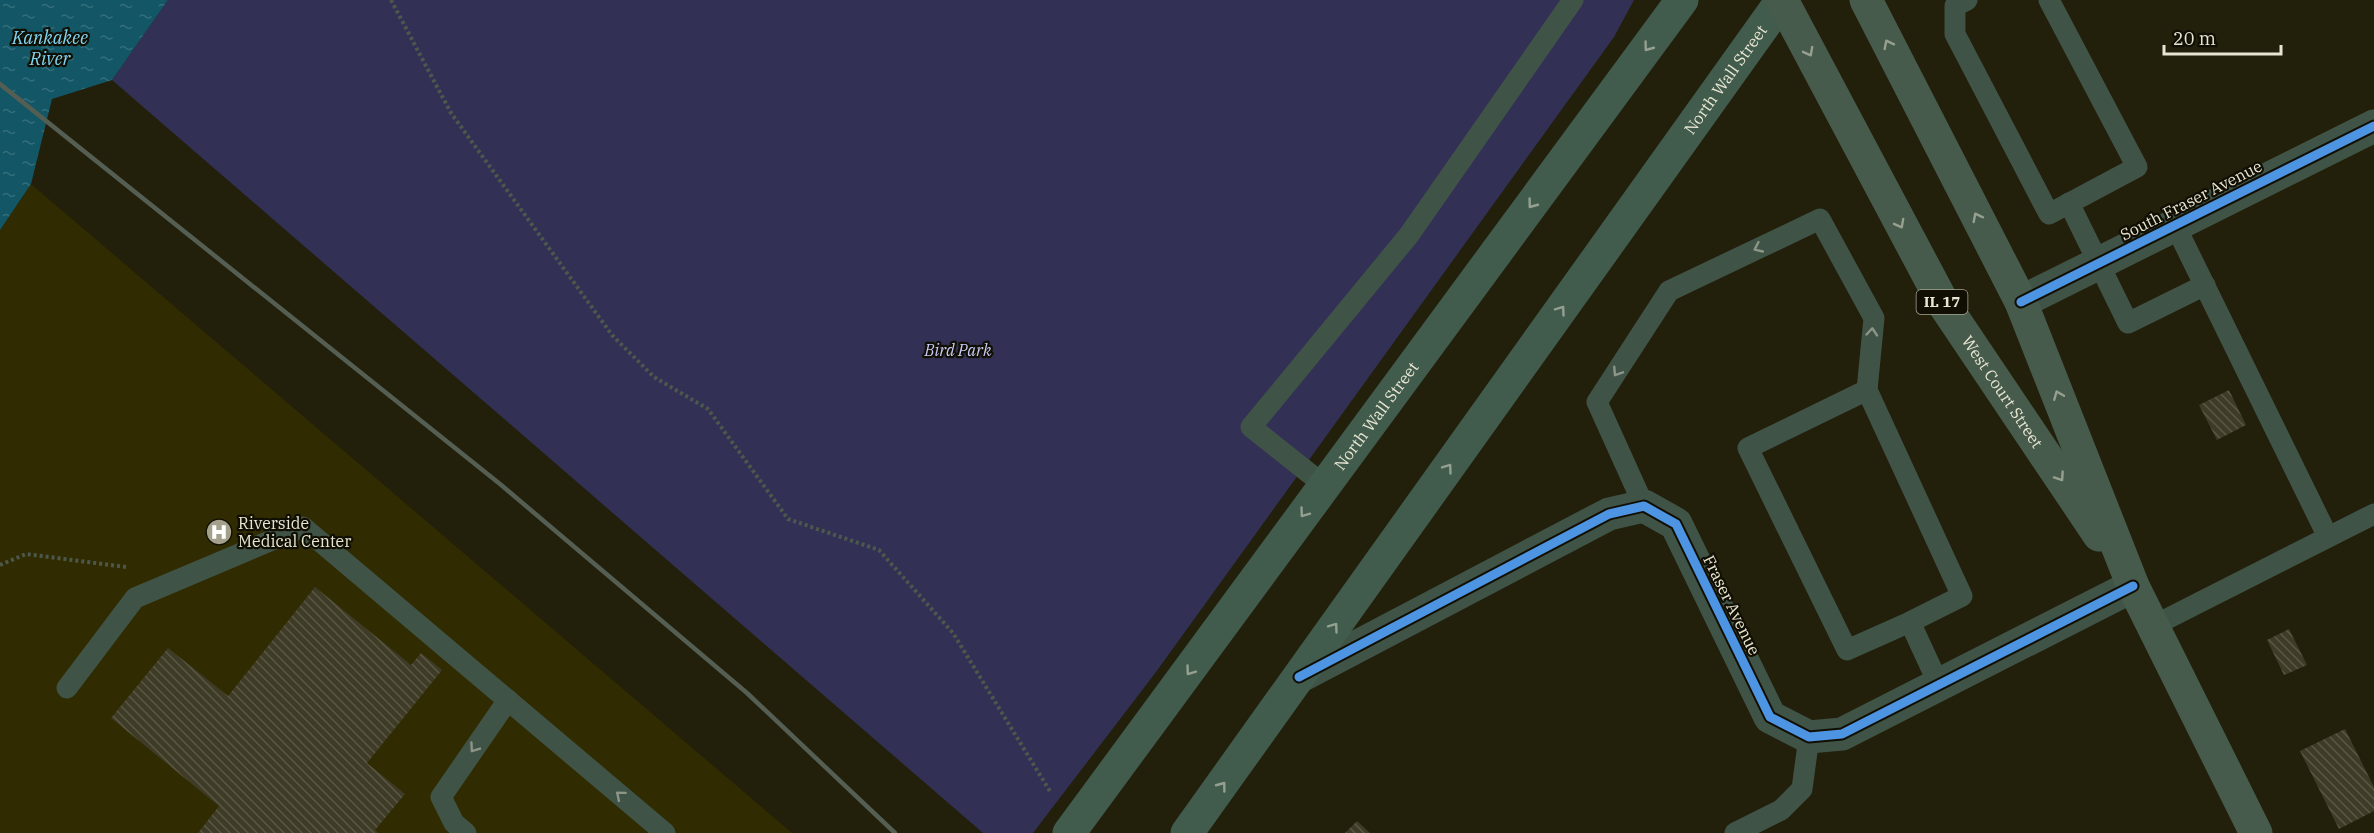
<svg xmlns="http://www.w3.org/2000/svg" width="2374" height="833" font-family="'IBM Plex Serif',serif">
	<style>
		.built { fill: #302b01 }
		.green { fill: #323155 }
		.water { fill: url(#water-ripples) }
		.building { fill: url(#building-back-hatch) }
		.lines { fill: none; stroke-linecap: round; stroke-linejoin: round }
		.path { stroke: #4d584c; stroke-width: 4; stroke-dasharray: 3 3; stroke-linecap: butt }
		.lane { stroke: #405347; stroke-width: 21 }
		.street { stroke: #405347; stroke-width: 33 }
		.secondary { stroke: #415b4d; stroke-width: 33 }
		.primary { stroke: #465b4c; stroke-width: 33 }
		.rail { stroke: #555e52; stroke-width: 4.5 }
		.cycleway-casing { stroke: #110f03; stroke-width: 13 }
		.cycleway { stroke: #4d94e3; stroke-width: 9 }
		.oneway { stroke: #97a08f }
		.oneway2 { stroke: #94a090 }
		.oneway3 { stroke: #8c9586 }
		.labels { text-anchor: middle; stroke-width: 4.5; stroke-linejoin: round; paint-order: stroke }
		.shield { fill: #110f03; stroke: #a8a694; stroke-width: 1.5 }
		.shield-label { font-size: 15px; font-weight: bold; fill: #e8e6d2 }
		.street-label { font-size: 16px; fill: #e8e6d2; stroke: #110f03 }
		.park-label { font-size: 16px; font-style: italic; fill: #c8cbf8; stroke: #110f03 }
		.poi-label { font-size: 16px; fill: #e8e6d2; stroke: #110f03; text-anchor: start }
		.water-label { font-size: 18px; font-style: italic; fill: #81d6f4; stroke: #110f03 }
	</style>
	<defs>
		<pattern id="water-ripples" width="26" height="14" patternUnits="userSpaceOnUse" patternTransform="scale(1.5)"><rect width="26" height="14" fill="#135666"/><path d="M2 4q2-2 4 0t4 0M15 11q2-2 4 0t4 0" fill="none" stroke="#356e7b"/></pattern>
		<pattern id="building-back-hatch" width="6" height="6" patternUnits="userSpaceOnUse" patternTransform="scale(1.5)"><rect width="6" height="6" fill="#3e3b27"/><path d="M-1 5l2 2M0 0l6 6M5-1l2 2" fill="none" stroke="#5a5745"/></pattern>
	</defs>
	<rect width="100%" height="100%" fill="#221f0b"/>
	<!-- built -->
	<path class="built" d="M31,184L792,833H0V230Z"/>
	<!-- green -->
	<path class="green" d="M168,0H1634L1614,37L1156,672L1033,833H983L112,80Z"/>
	<!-- water -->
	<path class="water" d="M0,0H168L112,80L52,99L31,184L0,230Z"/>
	<!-- building -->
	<g class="building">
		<path d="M2229,390L2246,425L2217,440L2199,405Z"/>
		<path d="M315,587L411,665L421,653L442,670L367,763L405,794L375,830L378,833H198L219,806L111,718L168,648L228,696Z"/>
		<path d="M2289,629L2307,665L2284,675L2267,640Z"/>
		<path d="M2345,729L2374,787V811L2339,829L2300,751Z"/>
		<path d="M1357,821L1370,833H1345Z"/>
	</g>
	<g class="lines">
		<!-- path -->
		<g class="path">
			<path d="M391,0L451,113L612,335L654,377L708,409L788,519L879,550L953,633L1051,793"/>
			<path d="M0,565L26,554L126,567"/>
		</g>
		<!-- lane -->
		<g class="lane">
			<path d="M1967,0L1955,6V34L2049,214L2137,167L2049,0"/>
			<path d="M2069,203L2128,323L2205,285"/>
			<path d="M2175,225L2328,537"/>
			<path d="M1867,390L1748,448L1847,650L1910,622"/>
			<path d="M1324,485L1251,427L1409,235L1573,0"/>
			<path d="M1644,506L1597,402L1669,291L1820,219L1874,318L1867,390L1962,596L1910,622L1939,685"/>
			<path d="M2153,626L2374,514"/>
			<path d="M67,688L135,598L303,527L665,833"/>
			<path d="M466,833L454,823L441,797L508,700"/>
			<path d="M1735,833L1781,810L1802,789L1809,737"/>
		</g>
		<!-- street -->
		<g class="street">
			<path d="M2021,302L2374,126"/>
			<path d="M1299,677L1609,514L1644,506L1676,524L1770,717L1809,737L1842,734L2133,586"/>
		</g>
		<!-- secondary -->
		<g class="secondary">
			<path id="s1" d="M1069,833L1682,0"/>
			<path id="s2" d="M1187,833L1782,0"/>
		</g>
		<!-- primary -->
		<g class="primary">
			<path id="s3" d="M1782,0L1943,303L2099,535"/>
			<path d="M1866,0L2021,302L2133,586L2256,833"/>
		</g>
		<!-- rail -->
		<path class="rail" d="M0,84L500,484L747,693L895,833"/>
		<!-- cycleway casing -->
		<g class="cycleway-casing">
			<g id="cycleway">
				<path d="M2021,302L2374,126"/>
				<path d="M1299,677L1609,514L1644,506L1676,524L1770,717L1809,737L1842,734L2133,586"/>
			</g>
		</g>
		<!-- cycleway -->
		<use href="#cycleway" class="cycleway"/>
	</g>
	<!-- one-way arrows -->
	<defs><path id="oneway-chevron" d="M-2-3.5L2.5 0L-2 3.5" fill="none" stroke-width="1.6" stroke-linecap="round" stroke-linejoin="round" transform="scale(1.5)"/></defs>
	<g class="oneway">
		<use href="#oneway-chevron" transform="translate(1888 44) rotate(-117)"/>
		<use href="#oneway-chevron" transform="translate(1809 52) rotate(62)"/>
		<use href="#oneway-chevron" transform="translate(1977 217) rotate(-117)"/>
		<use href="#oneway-chevron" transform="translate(1900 224) rotate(62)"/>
		<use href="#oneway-chevron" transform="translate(2058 395) rotate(-112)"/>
		<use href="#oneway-chevron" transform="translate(2060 477) rotate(56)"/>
	</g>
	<g class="oneway2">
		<use href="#oneway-chevron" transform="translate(1648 47) rotate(127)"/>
		<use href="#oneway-chevron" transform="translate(1532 204) rotate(127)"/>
		<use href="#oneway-chevron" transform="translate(1561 310) rotate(-54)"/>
		<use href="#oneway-chevron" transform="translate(1448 468) rotate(-54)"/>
		<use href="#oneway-chevron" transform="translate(1304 513) rotate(126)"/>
		<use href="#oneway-chevron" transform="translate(1334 627) rotate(-54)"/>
		<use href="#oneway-chevron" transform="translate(1190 671) rotate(126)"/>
		<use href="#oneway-chevron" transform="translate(1222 786) rotate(-53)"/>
	</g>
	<g class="oneway3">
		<use href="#oneway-chevron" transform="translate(1758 248) rotate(155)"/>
		<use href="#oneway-chevron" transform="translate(1872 332) rotate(-85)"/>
		<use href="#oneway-chevron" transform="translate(1617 372) rotate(123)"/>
		<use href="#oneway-chevron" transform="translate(474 748) rotate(125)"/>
		<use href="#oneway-chevron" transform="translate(620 795) rotate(-140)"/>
	</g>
	<!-- icons -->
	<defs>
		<g id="hospital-disc" transform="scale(1.35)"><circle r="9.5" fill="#a3a08c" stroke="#110f03"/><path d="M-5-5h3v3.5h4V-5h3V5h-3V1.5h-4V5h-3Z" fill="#fff"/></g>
	</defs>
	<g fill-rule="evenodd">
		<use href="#hospital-disc" x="219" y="532"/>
	</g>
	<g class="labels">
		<!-- shield labels -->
		<rect class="shield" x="1916.5" y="290" width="51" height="24" rx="4.5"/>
		<g class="shield-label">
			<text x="1942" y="307">IL 17</text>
		</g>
		<!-- street labels -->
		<g class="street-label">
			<text dy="6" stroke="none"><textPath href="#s2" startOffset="926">North Wall Street</textPath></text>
			<text transform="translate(2191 200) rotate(-27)" y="6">South Fraser Avenue</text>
			<text dy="6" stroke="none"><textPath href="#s3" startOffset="450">West Court Street</textPath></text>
			<text dy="6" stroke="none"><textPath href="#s1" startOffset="518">North Wall Street</textPath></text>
			<text transform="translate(1732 605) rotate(64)" y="6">Fraser Avenue</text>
		</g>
		<!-- park labels -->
		<g class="park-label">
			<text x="958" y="356">Bird Park</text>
		</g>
		<!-- poi labels -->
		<g class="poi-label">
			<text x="238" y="529">Riverside<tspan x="238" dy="18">Medical Center</tspan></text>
		</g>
		<!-- water labels -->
		<g class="water-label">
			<text x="50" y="44">Kankakee<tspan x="50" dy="21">River</tspan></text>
		</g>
	</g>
	<!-- scale -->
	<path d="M2164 45v9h117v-9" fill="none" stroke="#e8e6d2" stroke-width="3"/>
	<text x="2173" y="45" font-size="18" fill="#e8e6d2" stroke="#110f03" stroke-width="4.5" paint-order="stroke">20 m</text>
</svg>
